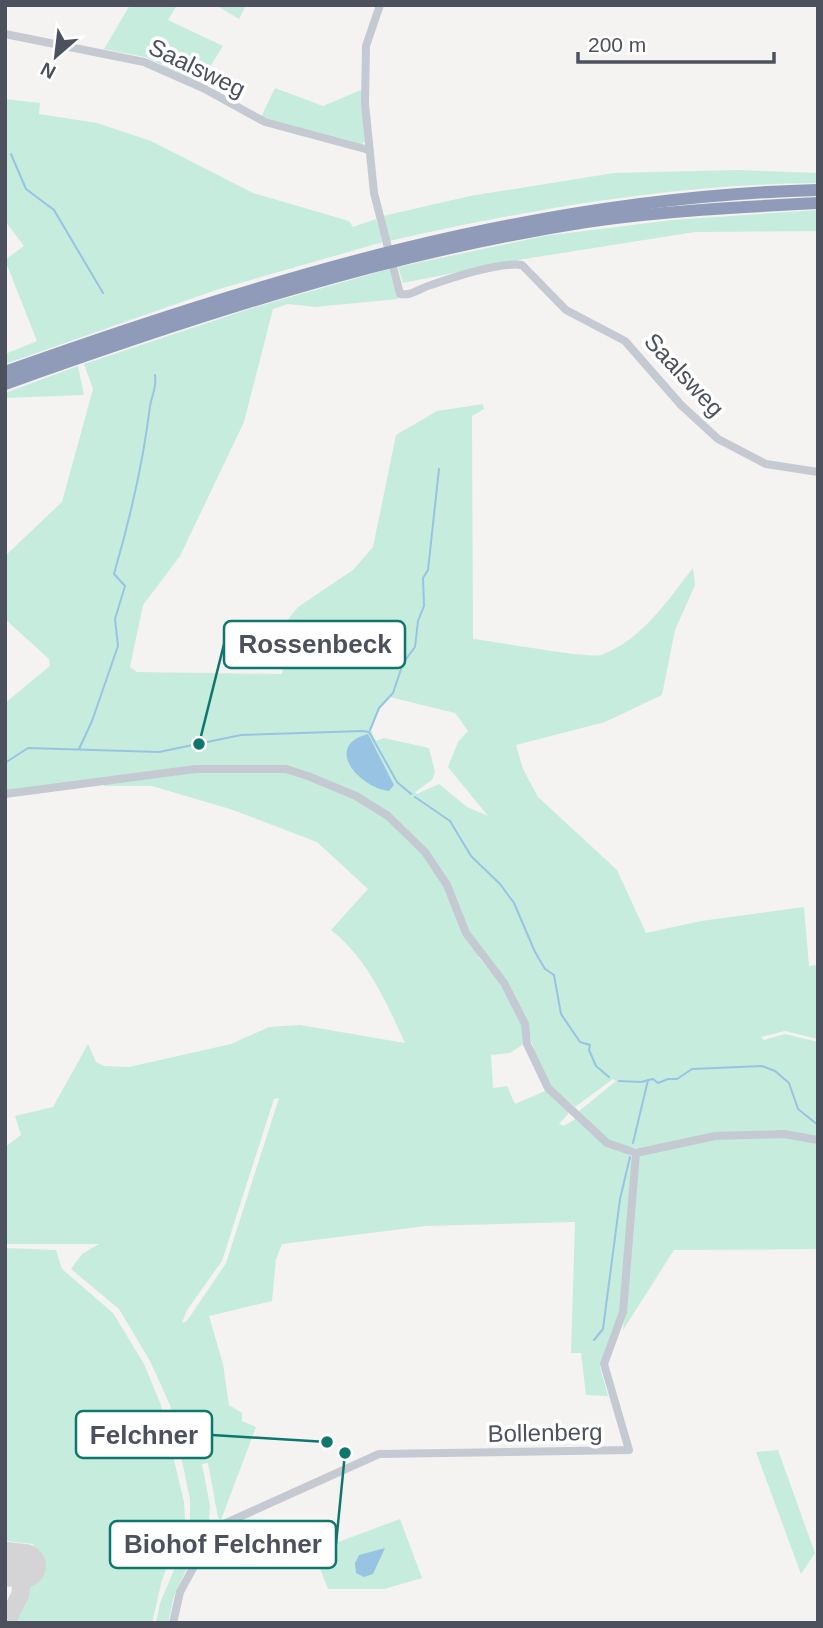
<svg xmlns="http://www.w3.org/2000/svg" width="823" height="1628" font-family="Helvetica,sans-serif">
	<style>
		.green { fill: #c6ecdd; fill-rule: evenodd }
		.water { fill: #99c3e3 }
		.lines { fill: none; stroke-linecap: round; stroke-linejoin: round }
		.stream { stroke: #99c3e3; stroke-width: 2 }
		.taxiway { stroke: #d4d4d6; stroke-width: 18 }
		.runway { stroke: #d4d4d6; stroke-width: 44 }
		.minor { stroke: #c4c9d2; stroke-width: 8 }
		.highway { stroke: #909bba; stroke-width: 12 }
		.labels { text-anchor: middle; stroke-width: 7; stroke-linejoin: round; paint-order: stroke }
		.street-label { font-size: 24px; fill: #4c515d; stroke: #fff }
		.leader { fill: none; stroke: #0f766e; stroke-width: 2.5 }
		.callout-dot { fill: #0f766e; stroke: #fff; stroke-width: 2.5 }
		.callout { fill: #fff; stroke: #0f766e; stroke-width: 2.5 }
		.callout-label { font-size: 26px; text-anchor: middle; font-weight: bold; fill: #4c515d }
	</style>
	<rect width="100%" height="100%" fill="#f4f3f2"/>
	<!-- green -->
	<g class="green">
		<path d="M130,5H177L168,20L223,46L203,78L196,81L145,57L104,49Z"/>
		<path d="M216,5H246L239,19Z"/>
		<path d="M275,88L323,106L361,90L365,141L362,144L261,117Z"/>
		<path d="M5,99L40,103L39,114L97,123L151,141L253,193L349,221L353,227L376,219L383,242L216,290L5,364V354L37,341L5,260L24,246L5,221Z"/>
		<path d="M738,170L818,173V183C673,184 531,209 389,241L383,216L470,196L614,173Z"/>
		<path d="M818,210V231L695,232L524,259L403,283L398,267L544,236L672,220Z"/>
		<path d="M389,269L398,299L315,307L288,304L273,309L244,422L180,556L143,605L130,667L137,672L282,674L289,618L298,607L353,570L373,547L396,435L437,411L483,404L484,409L472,416L473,639C492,641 590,659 601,655C642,640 667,601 693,568L695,585L675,630L662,695L605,722L516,745L523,769L538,797L617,870L646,933L701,921L804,907L809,966L818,965V1039L785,1031L761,1037L764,1040L785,1034L818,1042V1137L792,1133L791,1137L818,1143V1249L674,1250L623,1330L640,1149L612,1143L578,1112L616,1081L613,1079L575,1107L551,1086L538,1065L527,1025L506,982L481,954L478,957C499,982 521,1009 525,1043L510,1053L491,1055L493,1088L507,1086L515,1104L547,1090L568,1109V1114L559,1124L564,1126L577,1118L609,1148L627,1153L632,1158L622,1296L617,1322L600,1367L608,1396L586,1395L581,1353H571L575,1222L426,1226L282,1244L276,1259L272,1301L209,1316L223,1364L229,1405L242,1413V1421L256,1427L221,1520L218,1518L208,1463L202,1464L210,1506L209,1520L174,1596L168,1623H156L160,1603L188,1537L190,1518V1499L170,1405L150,1361L119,1309L71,1269L82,1254L99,1244H5V1147L21,1135L15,1116L53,1107L88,1044L96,1062L104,1066L129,1067L231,1044L269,1027L300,1025L405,1043C386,1002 368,959 331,930L368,889L317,842L230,809L152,786H104L105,783L196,771L249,773L248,767L195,765L5,791V703L50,666L49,659L5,619V556L62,502L93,389L84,364L249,309ZM390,697L455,713L468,731L458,742L448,767L488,816L467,807L439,784L417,794L415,792L432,780L435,772L429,748L384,738L376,741L371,730L379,710ZM279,1098L226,1263L187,1321L182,1323L187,1310L222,1261L274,1099Z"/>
		<path d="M78,366L84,395L5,398V393Z"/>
		<path d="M5,1248L56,1250L62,1269L113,1313L144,1364L161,1405L184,1502L185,1519L162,1580L152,1623H15L29,1589L33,1544L5,1541Z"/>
		<path d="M778,1450L815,1553L801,1574L756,1452Z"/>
		<path d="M400,1519L422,1578L384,1589H328L318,1563L333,1544Z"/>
	</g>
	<!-- water -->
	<g class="water">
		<path d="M368,734L394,785L389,791C360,788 322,746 368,734Z"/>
		<path d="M385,1548L373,1574L364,1577L356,1573L355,1563L359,1555Z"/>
	</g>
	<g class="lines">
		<!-- stream -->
		<g class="stream">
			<path d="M11,154L26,189L54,210L103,293"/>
			<path d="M370,730L379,708L393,693L403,663L415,647L418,621L424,606L423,578L428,570L439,469"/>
			<path d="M79,749L92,721L118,646L115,619L125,586L114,574C130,519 143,464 150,406C152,395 157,387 155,375"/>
			<path d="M5,763L28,748L159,752L241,735L363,731L369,732L397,782L411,794"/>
			<path d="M415,797L450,821L471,856L500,884L514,903L535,952L545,969L554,975L561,1014L580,1042L590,1045L589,1050L596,1066L609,1077"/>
			<path d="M619,1081L641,1082L653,1079L658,1083L668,1079H677L692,1069L762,1066L775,1071L789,1083L798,1109L818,1125"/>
			<path d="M633,1143L648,1080"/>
			<path d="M594,1340L603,1329L620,1199L630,1157"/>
		</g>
		<!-- taxiway -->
		<path class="taxiway" d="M6,1623L20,1595L24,1566"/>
		<!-- runway -->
		<path class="runway" d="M5,1564L24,1566"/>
		<!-- minor -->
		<g class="minor">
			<path d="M380,5L366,46L365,104L374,193L400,294C412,296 420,288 431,285C454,277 500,262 522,265L566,310L625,341L681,405L718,439L766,464L818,472"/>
			<path d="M5,34L144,62L203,88L265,122L369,150"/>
			<path d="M5,794L195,769H286L308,776L356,796L388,816L425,852L447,885L466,933L504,983L525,1024L527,1044L548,1088L607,1143L636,1153L715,1136L784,1134L818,1140"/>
			<path d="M173,1623L180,1592L215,1528L379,1454L629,1450L604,1364L623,1312L636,1153"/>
		</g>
		<!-- highway -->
		<g class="highway">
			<path d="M5,372C268,278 536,197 818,190"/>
			<path d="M5,384C195,316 386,253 586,222C663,211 740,207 818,203"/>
		</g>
	</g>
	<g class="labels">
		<!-- street labels -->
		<g class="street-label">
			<text transform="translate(197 68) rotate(26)" y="8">Saalsweg</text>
			<text transform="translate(684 375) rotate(47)" y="8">Saalsweg</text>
			<text transform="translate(545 1433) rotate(-1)" y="8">Bollenberg</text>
		</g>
	</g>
	<!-- callouts -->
	<path class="leader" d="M199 744L224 644M327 1442L212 1435M345 1453L336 1544"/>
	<g class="callout-dot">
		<circle cx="199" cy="744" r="7"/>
		<circle cx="327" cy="1442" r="7"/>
		<circle cx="345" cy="1453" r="7"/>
	</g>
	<g class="callout">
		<rect x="224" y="621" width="181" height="47" rx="7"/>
		<rect x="76" y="1411" width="136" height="47" rx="7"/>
		<rect x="110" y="1521" width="226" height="47" rx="7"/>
	</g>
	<g class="callout-label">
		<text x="315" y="653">Rossenbeck</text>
		<text x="144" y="1444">Felchner</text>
		<text x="223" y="1553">Biohof Felchner</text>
	</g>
	<!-- border -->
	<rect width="823" height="1628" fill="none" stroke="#4c515d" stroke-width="14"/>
	<!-- north arrow -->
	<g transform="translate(56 56) rotate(208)" stroke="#ffffff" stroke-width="5" paint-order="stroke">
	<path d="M0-5L12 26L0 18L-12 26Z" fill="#4c515d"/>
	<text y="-10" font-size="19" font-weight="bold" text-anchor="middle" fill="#4c515d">N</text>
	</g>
	<!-- scale -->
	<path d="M578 52v10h196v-10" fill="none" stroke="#4c515d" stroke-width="3.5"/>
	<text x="588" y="52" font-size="21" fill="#4c515d" stroke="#ffffff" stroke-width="5" paint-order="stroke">200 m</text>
</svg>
